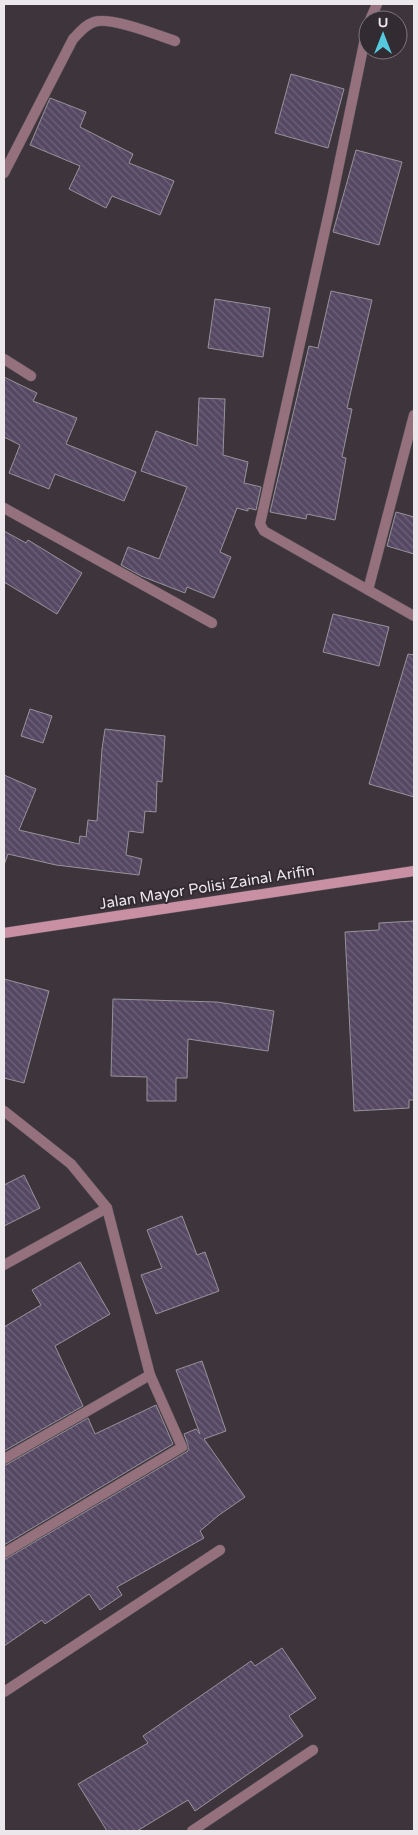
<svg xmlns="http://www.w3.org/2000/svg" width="418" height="1835" font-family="'Varela Round',sans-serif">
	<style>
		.building { fill: url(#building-back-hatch); stroke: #96929b }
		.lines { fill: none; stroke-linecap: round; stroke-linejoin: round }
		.minor-casing { stroke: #595157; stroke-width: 11 }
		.secondary-casing { stroke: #595157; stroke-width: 11 }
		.minor { stroke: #95717d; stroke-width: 10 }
		.secondary { stroke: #c990a4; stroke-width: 10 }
		.labels { text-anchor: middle; stroke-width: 4; stroke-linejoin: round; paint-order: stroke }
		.street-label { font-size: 15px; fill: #ece7eb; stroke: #322b31 }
	</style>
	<defs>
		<pattern id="building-back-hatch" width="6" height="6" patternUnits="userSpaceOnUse" patternTransform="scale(1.25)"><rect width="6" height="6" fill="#564863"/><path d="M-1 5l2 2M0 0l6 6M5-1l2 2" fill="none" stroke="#6e627a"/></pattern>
	</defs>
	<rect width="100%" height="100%" fill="#3d353b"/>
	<!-- building -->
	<g class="building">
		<path d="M291,74L344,89L328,148L275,133Z"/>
		<path d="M50,98L86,112L80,127L133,154L129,163L174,181L160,215L112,196L106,208L69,189L80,166L30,145Z"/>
		<path d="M356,150L402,162L379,245L333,232Z"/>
		<path d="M331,291L372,300L347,408L352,409L342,457L346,458L335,520L307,514L306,519L270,512L309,346L318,348Z"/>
		<path d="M215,299L270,308L263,357L208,348Z"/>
		<path d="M4,377L37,393L33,401L77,418L66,444L136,472L124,501L55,474L49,489L9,473L20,445L4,437Z"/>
		<path d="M199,398L225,399L223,455L248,462L244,483L261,487L256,510L248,508V511L237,508L220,552L231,557L214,598L187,587L185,593L141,576L121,565L128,547L159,559L187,487L141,471L156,431L197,446Z"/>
		<path d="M396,512L414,517V554L387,546Z"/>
		<path d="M4,531L26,543L28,540L82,573L57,614L4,582Z"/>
		<path d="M333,614L389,627L379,666L323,652Z"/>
		<path d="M408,654L414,655V797L369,784Z"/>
		<path d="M30,709L52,716L43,743L21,736Z"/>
		<path d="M105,729L165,736L162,782L157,781L156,812L145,811L143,833L129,831L126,855L142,859L139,875L56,865L8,854L4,865V775L36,789L19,830L79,844L80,836L86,837L88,820L97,821L102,749Z"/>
		<path d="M414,921V1100H409V1108L354,1111L345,932L379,930V923Z"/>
		<path d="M4,979L49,991L24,1083L4,1078Z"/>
		<path d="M113,999L217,1002L274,1011L268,1051L188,1039L187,1078H176V1101H147V1077L111,1076Z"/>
		<path d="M24,1175L40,1208L4,1226V1185Z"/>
		<path d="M182,1216L197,1255L205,1252L219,1291L156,1314L141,1275L162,1268L147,1230Z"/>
		<path d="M80,1262L110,1314L55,1346L83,1406L4,1451V1327L41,1305L32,1290Z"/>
		<path d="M202,1361L226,1431L204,1439L245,1497L219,1515L200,1531L204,1538L117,1587L122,1595L100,1610L89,1594L45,1624L42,1620L4,1646V1560L188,1451V1445L184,1434L196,1429L200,1434L176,1370Z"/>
		<path d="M156,1405L173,1444L4,1545V1466L88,1418L95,1434Z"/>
		<path d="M282,1648L316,1698L289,1716L303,1736L195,1811L188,1800L137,1831H107L78,1784L148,1743L143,1736L251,1661L255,1666Z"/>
	</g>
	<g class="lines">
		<!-- minor casing -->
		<g class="minor-casing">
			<g id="minor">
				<path d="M370,20L377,4"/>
				<path d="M368,24L331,203L260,524L264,531L414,616"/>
				<path d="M4,173L73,39C80,32 85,25 94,22C110,16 157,35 175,41"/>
				<path d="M4,359L31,376"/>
				<path d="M4,508L212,623"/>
				<path d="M368,590L414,415"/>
				<path d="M4,1111L71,1164L107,1208L4,1265"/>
				<path d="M4,1459L150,1375"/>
				<path d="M4,1553L182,1447L150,1375L107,1208"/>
				<path d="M4,1692L220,1550"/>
				<path d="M192,1831L313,1750"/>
			</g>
		</g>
		<!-- secondary casing -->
		<g class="secondary-casing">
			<path id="secondary" d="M4,933L414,871"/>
		</g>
		<!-- minor -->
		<use href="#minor" class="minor"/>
		<!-- secondary -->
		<use href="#secondary" class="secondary"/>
	</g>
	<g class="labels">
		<!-- street labels -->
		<g class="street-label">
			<text transform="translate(207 887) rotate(-9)" y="5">Jalan Mayor Polisi Zainal Arifin</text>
		</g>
	</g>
	<!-- border -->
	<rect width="418" height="1835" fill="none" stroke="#ece7eb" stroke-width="10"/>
	<!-- north arrow -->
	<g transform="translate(383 35)"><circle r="24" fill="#322b31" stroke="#7c767b"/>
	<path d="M0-4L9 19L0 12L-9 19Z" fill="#55cadf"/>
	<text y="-8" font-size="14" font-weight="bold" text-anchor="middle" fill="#ece7eb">U</text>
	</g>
</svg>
